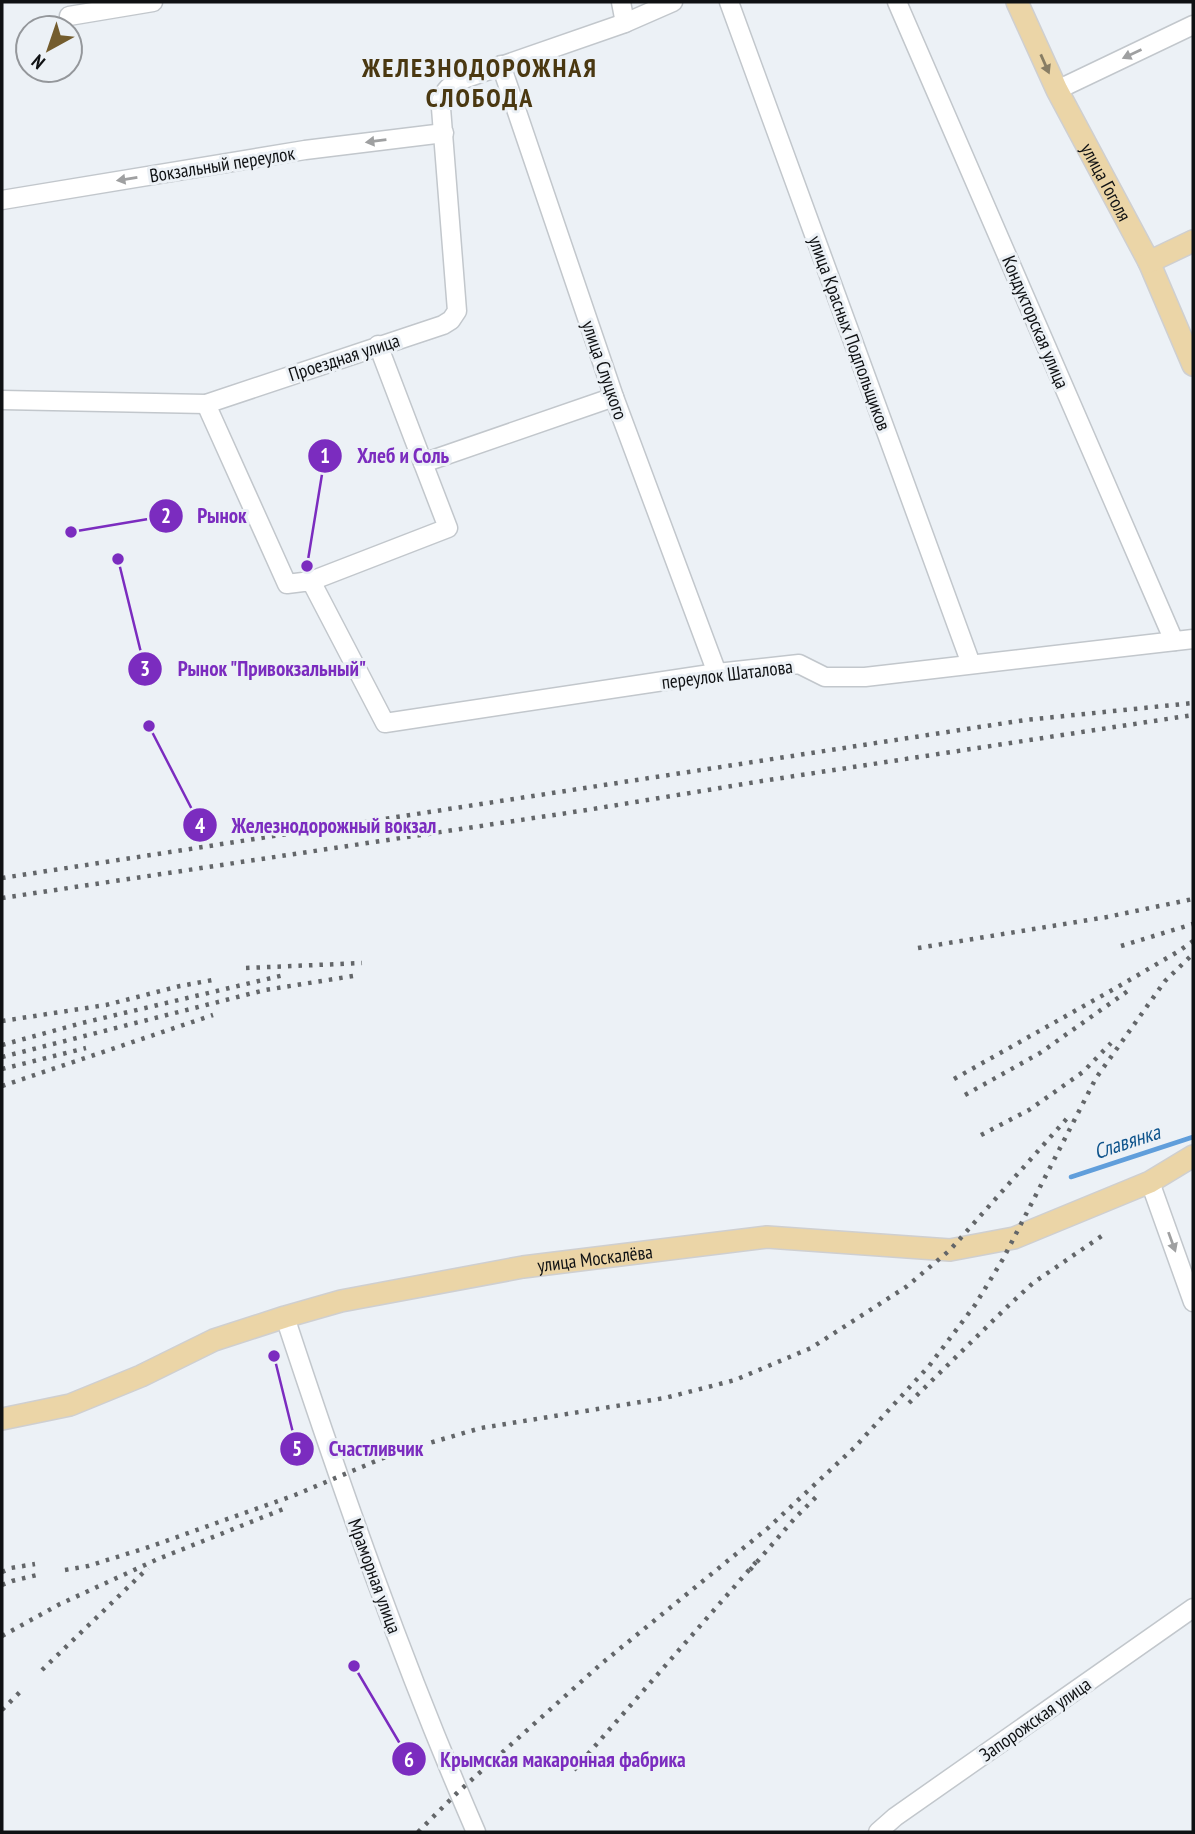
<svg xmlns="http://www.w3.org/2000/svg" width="1195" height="1834" font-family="'PT Sans Narrow',sans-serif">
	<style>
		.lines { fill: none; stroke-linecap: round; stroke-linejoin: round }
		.stream { stroke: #609edb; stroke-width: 4.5 }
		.minor-casing { stroke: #c2c7cc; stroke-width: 21 }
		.major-casing { stroke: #cfcfd0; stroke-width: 24 }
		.minor { stroke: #fff; stroke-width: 18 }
		.major { stroke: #ebd5a7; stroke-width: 21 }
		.rail { stroke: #636669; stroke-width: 4.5; stroke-dasharray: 3.5 7; stroke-linecap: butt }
		.oneway { fill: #9fa0a1 }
		.oneway2 { fill: #887d64 }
		.labels { text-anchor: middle; stroke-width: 6; stroke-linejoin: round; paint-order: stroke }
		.street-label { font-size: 19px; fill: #0f1113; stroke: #ecf1f6 }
		.water-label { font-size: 21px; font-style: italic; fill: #0f548c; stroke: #ecf1f6 }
		.district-label { font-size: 26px; font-weight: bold; letter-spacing: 2px; fill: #4a3811; stroke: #ecf1f6 }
		.leader { fill: none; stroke: #7b2cbf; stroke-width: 2.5 }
		.callout-dot { fill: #7b2cbf; stroke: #ecf1f6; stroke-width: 2.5 }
		.mark-label { font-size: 21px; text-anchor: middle; font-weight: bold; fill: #fff }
		.callout-label { font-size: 21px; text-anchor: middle; font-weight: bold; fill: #7b2cbf; stroke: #ecf1f6; stroke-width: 6; stroke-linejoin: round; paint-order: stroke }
	</style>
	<rect width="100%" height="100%" fill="#ecf1f6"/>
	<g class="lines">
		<!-- stream -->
		<path class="stream" d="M1071,1177L1193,1137"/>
		<!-- minor casing -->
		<g class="minor-casing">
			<g id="minor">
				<path d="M621,2L625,23"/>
				<path d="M729,2L971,664"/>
				<path d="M897,2L1174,641"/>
				<path d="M69,16L153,2"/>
				<path d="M501,65L614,397L717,673"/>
				<path d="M1057,90L1193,25"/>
				<path d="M2,200L305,150L444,133"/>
				<path d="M378,345L423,463L614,397"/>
				<path d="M2,400L206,404L443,325L451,320L457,311L441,108C440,96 446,89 455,82L625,23L673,2"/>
				<path d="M206,404L287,584L311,581L385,723L717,673L799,664L825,677H865L1193,639"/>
				<path d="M311,581L448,528L423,463"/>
				<path d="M1150,1182L1193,1302"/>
				<path d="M285,1317C342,1490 403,1664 476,1832"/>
				<path d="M878,1832L895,1817L1193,1608"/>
			</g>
		</g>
		<!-- major casing -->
		<g class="major-casing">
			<g id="major">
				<path id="s1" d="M1017,2L1057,90L1149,262L1193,365"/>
				<path d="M1149,262L1193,241"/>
				<path id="s2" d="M2,1419L70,1405L141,1376L214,1340L285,1317L341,1301L523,1267L767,1237L950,1250L1014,1238L1150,1182L1193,1156"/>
			</g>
		</g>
		<!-- minor -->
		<use href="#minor" class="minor"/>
		<!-- major -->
		<use href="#major" class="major"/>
		<!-- rail -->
		<g class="rail">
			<path d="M2,878L1025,720L1193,703"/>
			<path d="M2,898L587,810L762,781L1193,715"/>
			<path d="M1121,946L1193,924"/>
			<path d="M918,948L1107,917L1193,899"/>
			<path d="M246,968L362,963"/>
			<path d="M2,1021L106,1005L180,986L218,979"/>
			<path d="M2,1045L82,1023L284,975"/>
			<path d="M2,1057L265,990L353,976"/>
			<path d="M2,1069L86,1048"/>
			<path d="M954,1079L1121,985L1179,951L1193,941"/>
			<path d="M2,1086L213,1015"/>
			<path d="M965,1095L1040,1053L1132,988"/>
			<path d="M981,1135L1029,1110L1083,1072L1111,1043"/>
			<path d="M909,1403L1007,1307L1033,1283L1106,1233"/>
			<path d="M65,1570L88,1566L149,1547L295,1495L395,1453L481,1428L665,1398L735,1380L811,1348L906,1287L950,1250L1070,1115"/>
			<path d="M750,1570L795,1518L818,1495"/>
			<path d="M2,1572L11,1568L35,1564"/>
			<path d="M2,1585L12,1581L37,1575"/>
			<path d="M2,1636L60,1604L158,1559L286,1508"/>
			<path d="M42,1670L148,1568"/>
			<path d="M2,1710L22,1690"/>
			<path d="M574,1770L756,1562"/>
			<path d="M418,1832L458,1792L601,1664L768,1528L855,1447L929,1366L975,1305L1003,1259L1096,1078L1165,981L1193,954"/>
		</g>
	</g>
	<!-- one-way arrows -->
	<defs><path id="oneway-solid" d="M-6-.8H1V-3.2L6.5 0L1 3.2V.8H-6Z" transform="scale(1.75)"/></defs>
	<g class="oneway">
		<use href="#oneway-solid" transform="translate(1132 54) rotate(155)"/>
		<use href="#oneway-solid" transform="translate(376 141) rotate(173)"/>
		<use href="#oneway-solid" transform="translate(127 179) rotate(171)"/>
		<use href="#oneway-solid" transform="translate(1172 1242) rotate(70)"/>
	</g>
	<use class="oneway2" href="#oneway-solid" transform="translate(1045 64) rotate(66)"/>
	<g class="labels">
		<!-- street labels -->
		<g class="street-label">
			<text transform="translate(222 164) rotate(-9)" y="7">Вокзальный переулок</text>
			<text dy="7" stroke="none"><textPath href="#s1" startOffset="201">улица Гоголя</textPath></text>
			<text transform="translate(1036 322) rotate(67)" y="7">Кондукторская улица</text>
			<text transform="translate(850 333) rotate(70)" y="7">улица Красных Подпольщиков</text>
			<text transform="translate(344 357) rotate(-18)" y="7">Проездная улица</text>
			<text transform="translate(605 370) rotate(71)" y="7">улица Слуцкого</text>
			<text transform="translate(727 674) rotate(-7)" y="7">переулок Шаталова</text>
			<text dy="7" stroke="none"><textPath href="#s2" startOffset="618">улица Москалёва</textPath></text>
			<text transform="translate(375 1576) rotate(70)" y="7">Мраморная улица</text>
			<text transform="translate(1035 1719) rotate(-35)" y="7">Запорожская улица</text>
		</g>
		<!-- water labels -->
		<g class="water-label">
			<text transform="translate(1127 1142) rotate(-18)" y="7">Славянка</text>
		</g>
		<!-- district labels -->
		<g class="district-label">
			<text x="480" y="77">ЖЕЛЕЗНОДОРОЖНАЯ<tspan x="480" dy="30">СЛОБОДА</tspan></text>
		</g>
	</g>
	<!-- callouts -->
	<path class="leader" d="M307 566L325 456M71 532L166 516M118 559L145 669M149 726L200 825M274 1356L297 1449M354 1666L409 1759"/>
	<g class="callout-dot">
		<circle cx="307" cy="566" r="7"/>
		<circle cx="71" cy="532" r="7"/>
		<circle cx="118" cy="559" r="7"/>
		<circle cx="149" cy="726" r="7"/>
		<circle cx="274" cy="1356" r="7"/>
		<circle cx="354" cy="1666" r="7"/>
		<circle cx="325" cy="456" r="18"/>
		<circle cx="166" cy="516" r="18"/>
		<circle cx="145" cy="669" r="18"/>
		<circle cx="200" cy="825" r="18"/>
		<circle cx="297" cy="1449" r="18"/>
		<circle cx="409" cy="1759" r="18"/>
	</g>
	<g class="mark-label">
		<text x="325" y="463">1</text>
		<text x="166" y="523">2</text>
		<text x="145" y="676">3</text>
		<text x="200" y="833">4</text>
		<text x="297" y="1456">5</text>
		<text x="409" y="1767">6</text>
	</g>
	<g class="callout-label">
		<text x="403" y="463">Хлеб и Соль</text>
		<text x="222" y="523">Рынок</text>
		<text x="272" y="676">Рынок "Привокзальный"</text>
		<text x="334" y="833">Железнодорожный вокзал</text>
		<text x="376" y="1456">Счастливчик</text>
		<text x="563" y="1767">Крымская макаронная фабрика</text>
	</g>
	<!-- border -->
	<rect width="1195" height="1834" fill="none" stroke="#0f1113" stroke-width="7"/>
	<!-- north arrow -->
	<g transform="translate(49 49) rotate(220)"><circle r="33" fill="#ecf1f6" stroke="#94979b" stroke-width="2"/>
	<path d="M0-5L12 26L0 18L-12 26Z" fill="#745d2e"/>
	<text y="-10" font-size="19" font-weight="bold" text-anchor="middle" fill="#0f1113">N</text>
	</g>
</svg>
